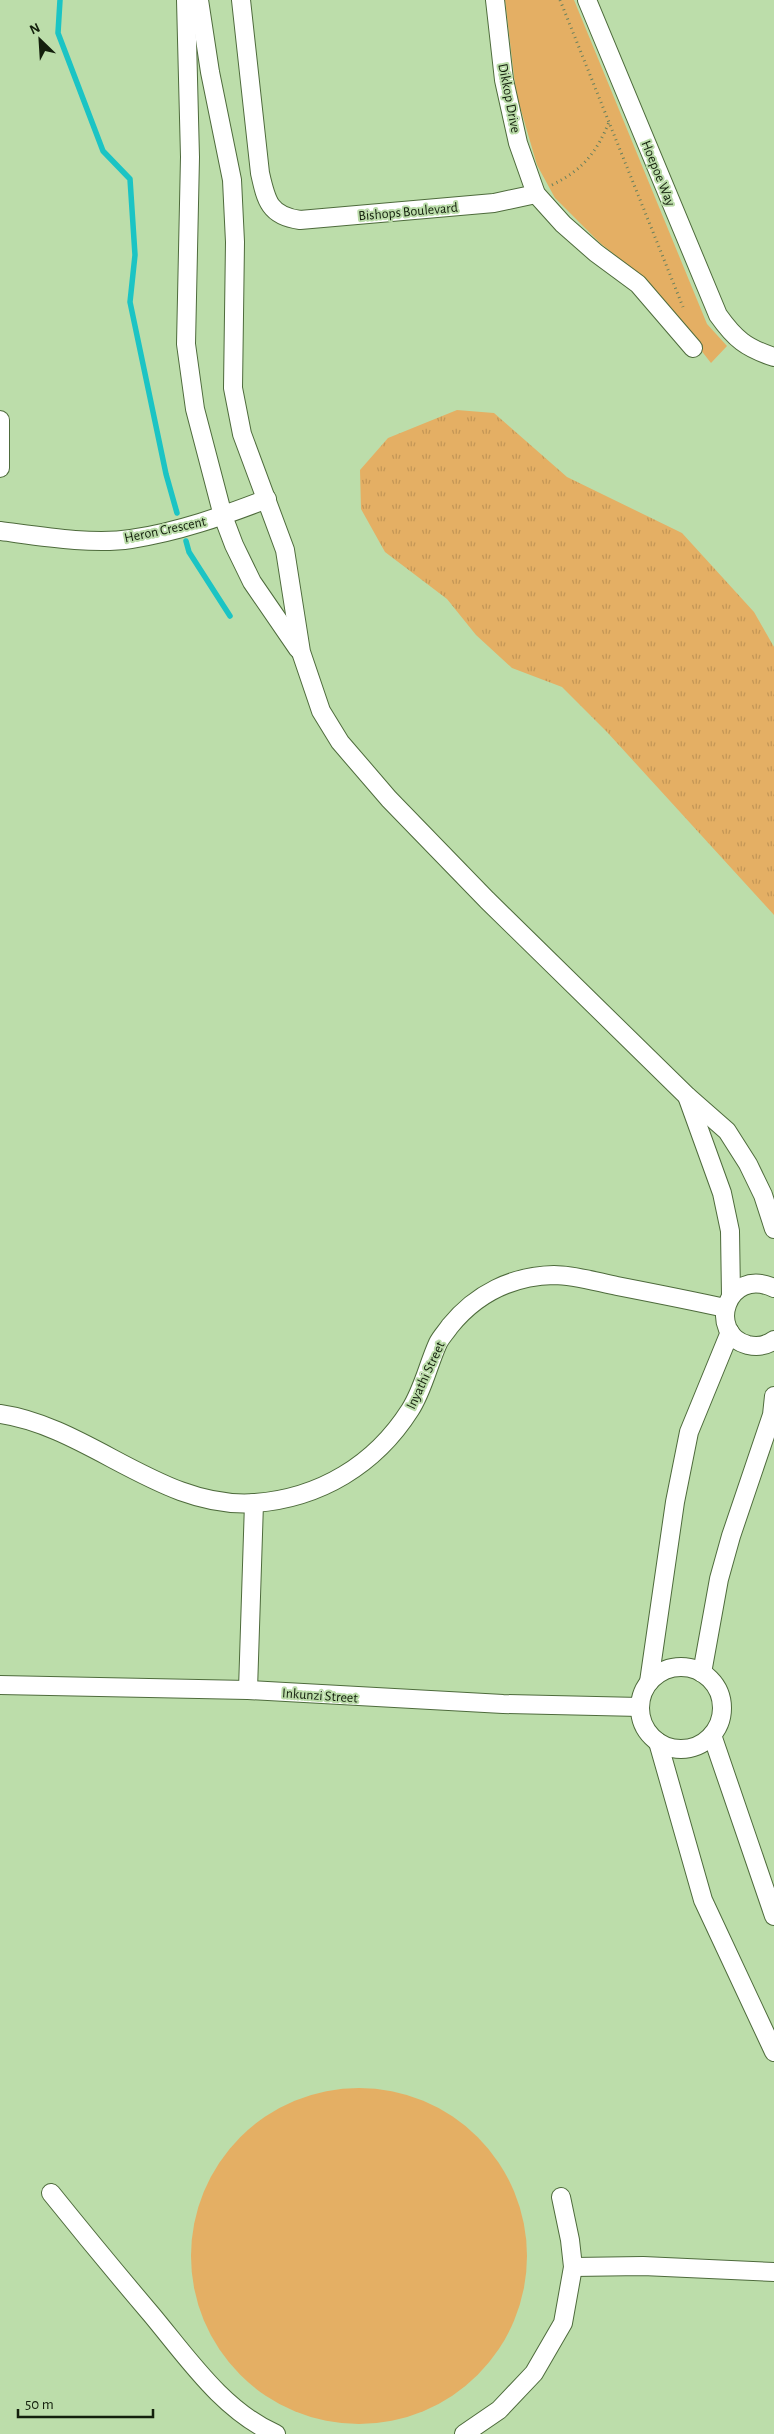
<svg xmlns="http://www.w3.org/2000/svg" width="774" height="2434" font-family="'Alegreya Sans',sans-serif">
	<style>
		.grass { fill: url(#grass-tufts) }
		.park { fill: #e4af64 }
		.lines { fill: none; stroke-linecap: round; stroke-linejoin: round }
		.stream { stroke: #1bc4c4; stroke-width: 5.5 }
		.minor-casing { stroke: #4e6b3c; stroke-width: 20 }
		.path { stroke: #69805d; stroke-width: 3; stroke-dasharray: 1 4; stroke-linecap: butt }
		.minor { stroke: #fff; stroke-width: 18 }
		.labels { text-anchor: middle; stroke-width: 4; stroke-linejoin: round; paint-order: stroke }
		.street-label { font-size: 14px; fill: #131f0c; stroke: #bcddaa }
	</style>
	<defs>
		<pattern id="grass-tufts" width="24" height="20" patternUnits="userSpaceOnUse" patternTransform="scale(1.25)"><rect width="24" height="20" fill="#e4af64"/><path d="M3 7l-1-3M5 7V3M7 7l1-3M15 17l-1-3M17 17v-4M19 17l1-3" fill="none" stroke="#c39656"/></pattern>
	</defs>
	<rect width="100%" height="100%" fill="#bcddaa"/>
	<!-- grass -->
	<path class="grass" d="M457,410L494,413L567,477L682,533L754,612L774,647V915L607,732L562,687L512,668L476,635L447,599L385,552L361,509L360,470L388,438Z"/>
	<!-- park -->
	<g class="park">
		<path d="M505,0H574L707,324L727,346L711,363L646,280L600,243L555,198L537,165L516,93Z"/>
		<circle cx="359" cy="2256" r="168"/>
	</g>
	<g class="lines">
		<!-- stream -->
		<g class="stream">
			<path d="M60,0L58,33L103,151L130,179L135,255L130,302L166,474L177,513"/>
			<path d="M186,541L189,552L230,616"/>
		</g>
		<!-- minor casing -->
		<g class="minor-casing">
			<g id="minor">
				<path d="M186,0L190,157L186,344L195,409L223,516L234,545L252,582L298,649"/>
				<path d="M199,0L210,72L232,180L235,242L233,388L242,434L285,550L301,652L321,711L340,742L389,799L487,900L686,1095L727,1131L748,1164L763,1195L774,1229"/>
				<path d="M241,0L260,173C266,200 269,216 300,220L494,203L536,194"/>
				<path d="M495,0L504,80L518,143L536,194L563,224L596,253L638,284L693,348"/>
				<path d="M587,0L718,315C735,339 746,348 774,357"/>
				<path d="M0,420V468"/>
				<path d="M0,531C39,536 92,545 131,539C178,532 223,516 267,499"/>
				<path d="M687,1096L722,1193L730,1231L731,1295"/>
				<path d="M774,1288C726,1266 706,1334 748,1345C757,1347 766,1346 774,1340"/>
				<path d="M0,1414C90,1427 162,1510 255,1503C320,1498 375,1465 410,1410C423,1390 428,1365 438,1343C441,1337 446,1332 450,1326C476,1294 512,1276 554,1275C574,1275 597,1282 617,1286C653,1293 689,1300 725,1308"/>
				<circle cx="681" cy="1708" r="41"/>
				<path d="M702,1673L719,1579L731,1536L772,1415L774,1396"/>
				<path d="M649,1682L675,1502L689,1432L730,1332"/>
				<path d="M0,1685L248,1690L503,1704L640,1707"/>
				<path d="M248,1690L254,1503"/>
				<path d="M712,1735L774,1916"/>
				<path d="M658,1742L703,1900L774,2052"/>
				<path d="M51,2193C84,2234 117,2274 151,2314C187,2357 223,2411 276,2434"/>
				<path d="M573,2267L643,2266L774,2272"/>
				<path d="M464,2434L499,2410L534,2373L563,2323L573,2267L570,2240L561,2197"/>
			</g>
		</g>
		<!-- path -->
		<g class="path">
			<path d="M560,0L683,307"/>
			<path d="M552,185C582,170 596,154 609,122"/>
		</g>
		<!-- minor -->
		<use href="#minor" class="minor"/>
	</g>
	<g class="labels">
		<!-- street labels -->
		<g class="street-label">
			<text transform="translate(510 98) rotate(79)" y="5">Dikkop Drive</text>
			<text transform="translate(659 173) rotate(68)" y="5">Hoepoe Way</text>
			<text transform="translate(408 211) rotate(-5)" y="5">Bishops Boulevard</text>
			<text transform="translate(165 529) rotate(-12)" y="5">Heron Crescent</text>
			<text transform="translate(425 1375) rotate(-65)" y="5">Inyathi Street</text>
			<text transform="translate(320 1695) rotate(4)" y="5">Inkunzi Street</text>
		</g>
	</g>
	<!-- north arrow -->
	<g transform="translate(40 40) rotate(335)" stroke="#bcddaa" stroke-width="4" paint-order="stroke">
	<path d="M0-4L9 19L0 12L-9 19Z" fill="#131f0c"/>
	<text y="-8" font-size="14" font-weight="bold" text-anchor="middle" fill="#131f0c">N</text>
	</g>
	<!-- scale -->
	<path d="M18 2409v8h135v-8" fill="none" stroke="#131f0c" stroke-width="2.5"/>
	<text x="25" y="2409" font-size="15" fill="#131f0c" stroke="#bcddaa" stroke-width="4" paint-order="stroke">50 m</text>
</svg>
